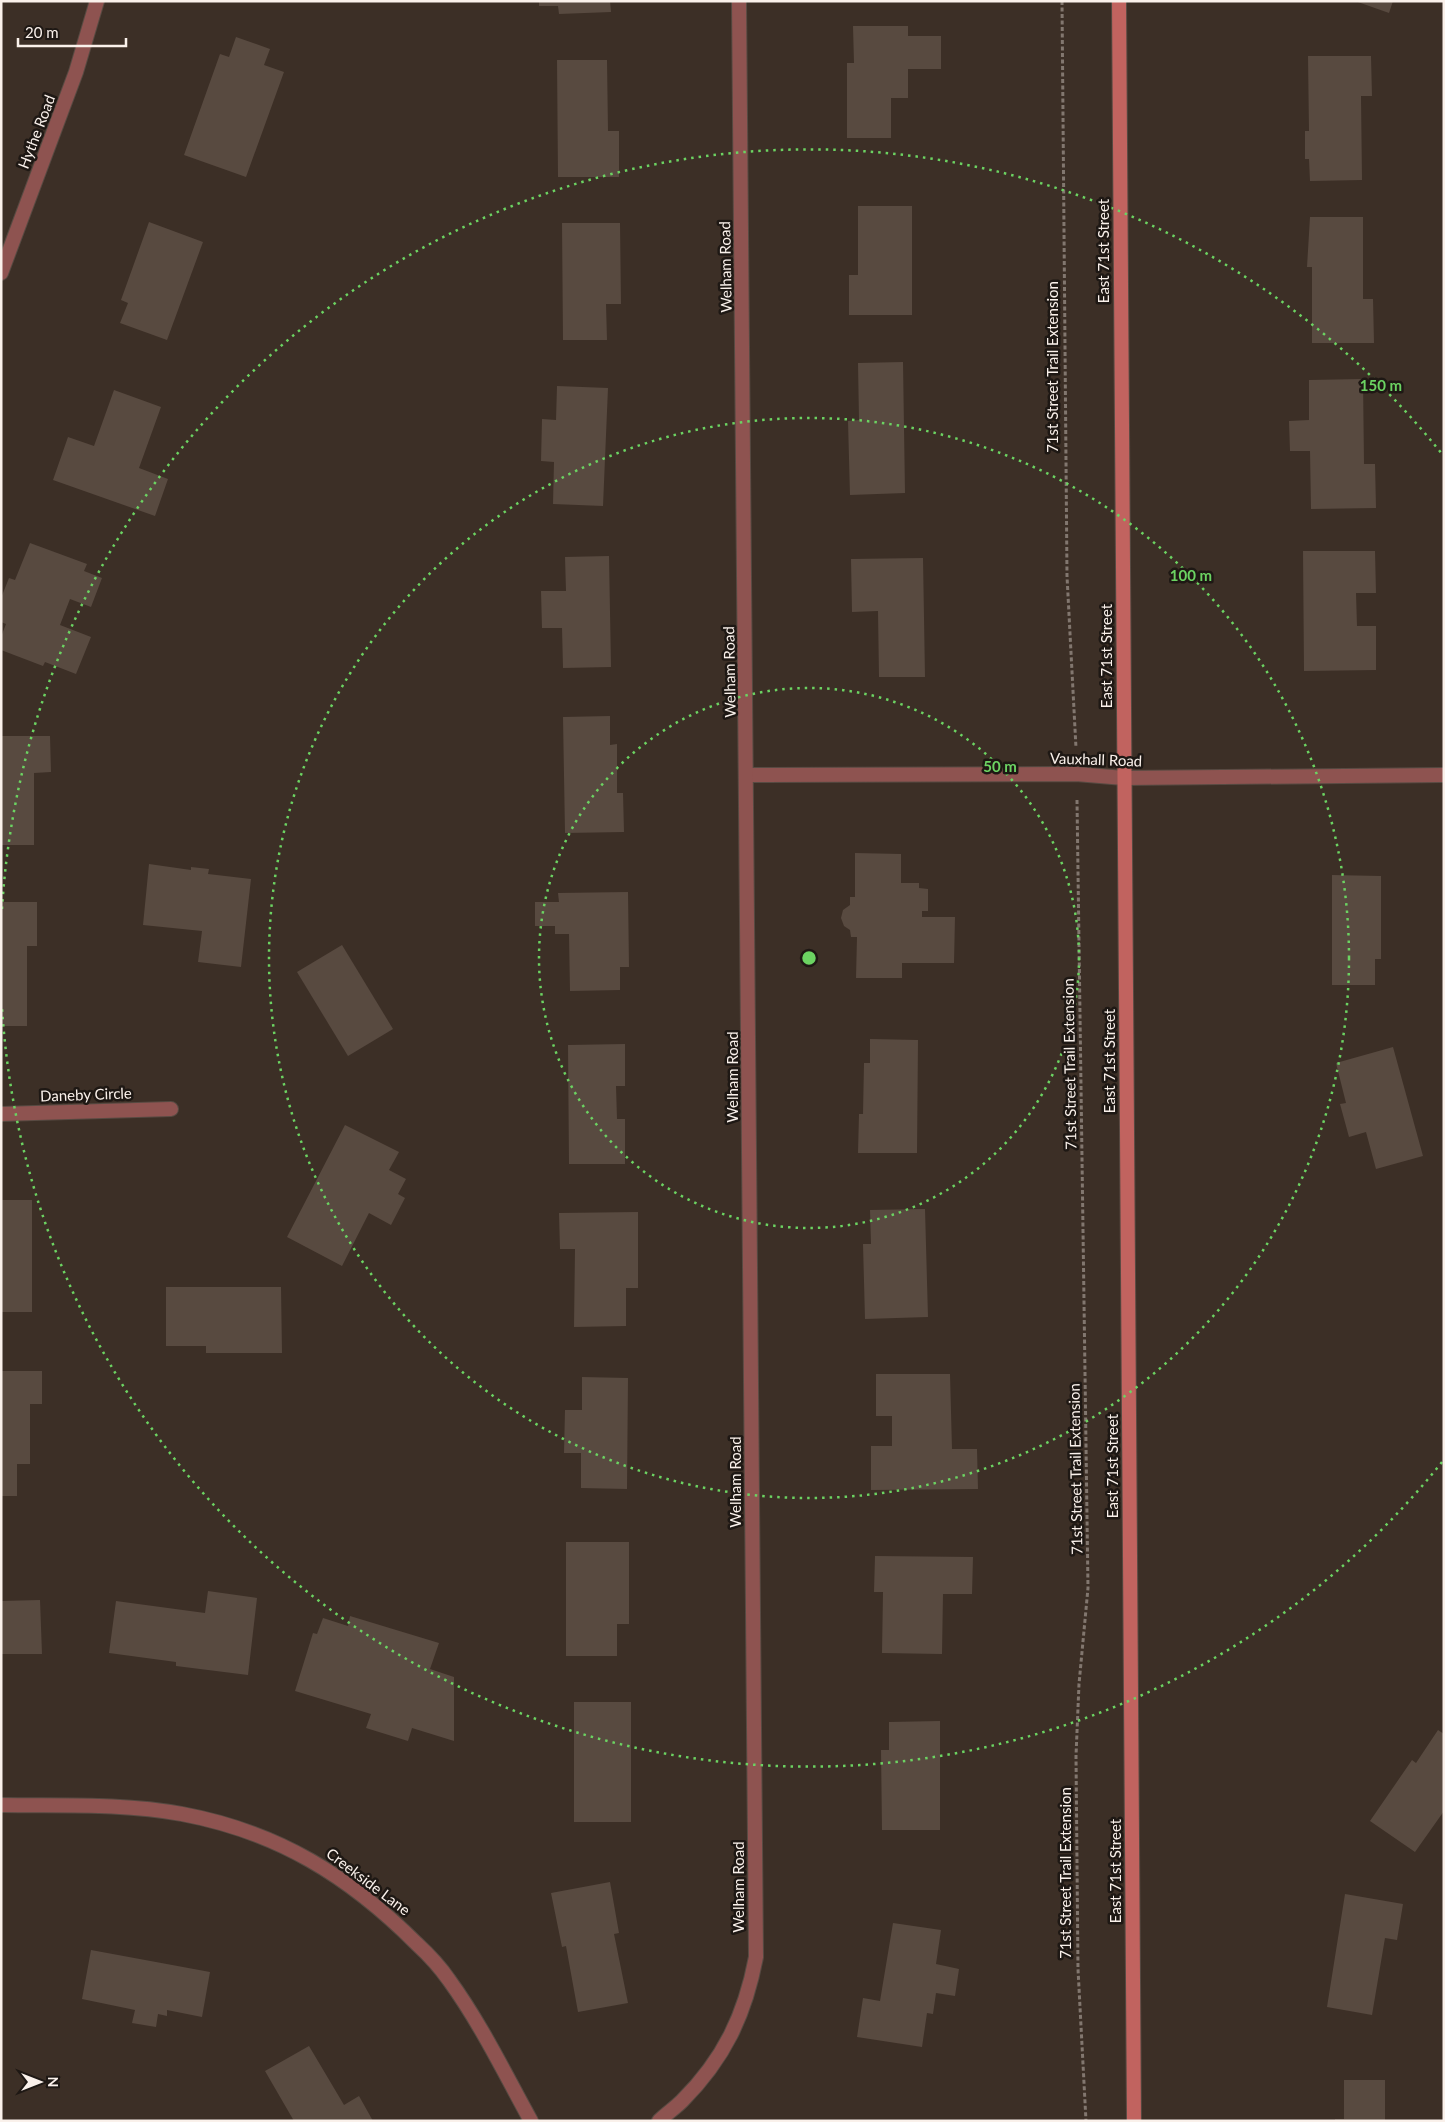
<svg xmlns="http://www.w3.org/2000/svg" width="1445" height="2122" font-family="Lato,sans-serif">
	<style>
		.building { fill: #584a40 }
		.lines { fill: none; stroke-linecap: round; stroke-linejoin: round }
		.minor-casing { stroke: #574a42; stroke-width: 16 }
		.secondary-casing { stroke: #574a42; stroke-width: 16 }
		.path { stroke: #82776f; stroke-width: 3; stroke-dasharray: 4 2.5; stroke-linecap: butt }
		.minor { stroke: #8e5350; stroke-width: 14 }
		.secondary { stroke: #c1635f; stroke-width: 14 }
		.ring { fill: none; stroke: #6cd362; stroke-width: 2.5; stroke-dasharray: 2.5 5 }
		.labels { text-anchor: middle; stroke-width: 5; stroke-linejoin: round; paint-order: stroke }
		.street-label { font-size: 15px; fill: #faf1eb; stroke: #1e1814 }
		.centre { fill: #6cd362; stroke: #1e1814; stroke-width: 2.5 }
		.ring-label { font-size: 15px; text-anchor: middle; font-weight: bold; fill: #6cd362; stroke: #1e1814; stroke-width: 5; stroke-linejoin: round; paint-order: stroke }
	</style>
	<rect width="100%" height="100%" fill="#3c2f26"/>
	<!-- building -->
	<g class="building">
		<path d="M539,1H610L611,12L559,14L558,6H539Z"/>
		<path d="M1355,1H1393L1389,13Z"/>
		<path d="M853,26H908V36H941V69H908V98H891V138H847V63H854Z"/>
		<path d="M236,37L270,49L264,65L284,72L246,177L184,155L220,54L229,57Z"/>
		<path d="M1308,56H1371L1372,96H1361L1362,180L1310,181L1309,159H1305V131H1309Z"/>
		<path d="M557,60H607L608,131H619V177H558Z"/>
		<path d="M858,206H912V315H849V275H858Z"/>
		<path d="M1310,217H1363V299H1373L1374,343H1312V267H1307Z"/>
		<path d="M149,222L203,242L167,340L120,323L128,303L121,300Z"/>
		<path d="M562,223H620L621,304H606L607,340H563Z"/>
		<path d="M903,362L905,493L850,495L848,421L859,420L858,363Z"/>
		<path d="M1363,379L1364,464H1375L1376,508L1311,509L1310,451H1290L1289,421L1309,420V380Z"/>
		<path d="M557,386L608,388L603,506L553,504L554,462L541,461L542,419L556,420Z"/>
		<path d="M114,390L161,407L139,468L168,479L155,516L53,480L68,437L94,446Z"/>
		<path d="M30,543L87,564L84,571L102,578L91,607L70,599L60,625L91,637L76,674L45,662L43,666L1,650V637L6,624L1,622V598L9,578L15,580Z"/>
		<path d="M1303,551H1375L1376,593H1356L1357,626H1376V670L1304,671Z"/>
		<path d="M609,556L611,667L563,668L562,628H542L541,591H566L565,557Z"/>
		<path d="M923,558L925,677H879L878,611L852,612L851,559Z"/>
		<path d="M610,716V745L617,744V793H623L624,832L565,833L563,717Z"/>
		<path d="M1,736H50L51,772L34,773V845H1Z"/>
		<path d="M855,853L901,854V883H919V888L928,889V911H922V917H955L954,963H902V978H856L857,937H851L850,930L844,926L841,918L843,910L850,905V897H855Z"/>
		<path d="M149,864L191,870V867L209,869L208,874L251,879L241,967L198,962L202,931L143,925Z"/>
		<path d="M1332,875L1381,876V959H1375V985H1332Z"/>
		<path d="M628,892L629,967H620V990L570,991L569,934H555V926H535V902H559L558,893Z"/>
		<path d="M1,902H37V946H27V1026H1Z"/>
		<path d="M342,945L393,1029L348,1056L297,972Z"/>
		<path d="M870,1039L918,1040L917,1153H858L859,1114H863L864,1063H870Z"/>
		<path d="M625,1044V1086H616L617,1119H625V1164H569L568,1045Z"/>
		<path d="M1393,1047L1423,1156L1376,1169L1366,1132L1349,1137L1340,1104L1346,1103L1336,1063Z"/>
		<path d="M345,1125L399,1152L389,1170L406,1179L398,1194L405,1198L391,1225L369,1213L342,1266L287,1237Z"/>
		<rect x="1" y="1200" width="31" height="112"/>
		<path d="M925,1209L928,1317L865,1319L863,1244H871L870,1210Z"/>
		<path d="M638,1212V1288H626V1326L574,1327L575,1249H560L559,1213Z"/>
		<path d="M166,1287H281L282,1353H206V1346H166Z"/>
		<path d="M1,1371H42V1404H30V1464H17V1496H1Z"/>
		<path d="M876,1374H950L952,1449H977L978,1489L871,1490V1446H892V1416H876Z"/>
		<path d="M582,1377L628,1378L627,1489L581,1488V1453H564L565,1410H582Z"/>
		<path d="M566,1542H629V1624H617V1656H566Z"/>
		<path d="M875,1556L973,1557L972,1594H943L942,1654L882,1653L883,1592H874Z"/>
		<path d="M208,1591L257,1598L248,1675L176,1666V1662L109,1653L116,1601L205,1613Z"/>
		<path d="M40,1600L42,1654H1V1601Z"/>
		<path d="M350,1616L439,1643L430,1669L454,1677V1741L412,1728L408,1741L366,1728L371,1714L295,1691L313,1633L317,1634L323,1618L348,1626Z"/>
		<rect x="574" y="1702" width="57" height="120"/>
		<path d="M940,1721V1830H882L881,1750H889V1722Z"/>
		<path d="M1438,1730L1444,1734V1811L1415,1852L1370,1821L1412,1760L1416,1763Z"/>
		<path d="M610,1882L619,1933L614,1934L628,2003L578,2012L566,1946L562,1947L551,1893Z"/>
		<path d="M1345,1894L1403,1904L1397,1940L1385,1938L1372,2015L1327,2007Z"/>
		<path d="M893,1923L941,1930L936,1964L959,1969L955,1996L936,1993L933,2014L927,2013L922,2047L857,2037L863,1998L880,2001Z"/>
		<path d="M91,1950L210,1972L202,2017L167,2010V2016L158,2014L156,2027L132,2023L135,2010L82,1999Z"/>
		<path d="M309,2046L344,2105L359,2096L373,2121H294L265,2071Z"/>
		<path d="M1344,2080H1385V2121H1335V2119H1344Z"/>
	</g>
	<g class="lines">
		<!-- minor casing -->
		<g class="minor-casing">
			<g id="minor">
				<path d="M1,273L76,72L97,1"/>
				<path d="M747,775L1076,774L1124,778L1444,775"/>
				<path d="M1,1114L171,1109"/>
				<path d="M1,1805C61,1806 123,1803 182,1814C278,1832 349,1876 417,1944C429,1955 440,1967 449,1980C481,2024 505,2074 531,2121"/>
				<path d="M659,2121C666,2114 675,2108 682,2101C724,2059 745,2015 756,1957L739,1"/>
			</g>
		</g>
		<!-- secondary casing -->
		<g class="secondary-casing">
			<path id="secondary" d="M1119,1L1134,2121"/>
		</g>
		<!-- path -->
		<g class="path">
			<path d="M1062,1L1067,576L1076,748"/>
			<path d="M1077,800L1088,1588L1079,1684L1076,1756L1078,1969L1086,2121"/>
		</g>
		<!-- minor -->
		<use href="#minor" class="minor"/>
		<!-- secondary -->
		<use href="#secondary" class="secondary"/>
	</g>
	<!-- distance rings -->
	<g class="ring">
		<circle cx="809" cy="958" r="270"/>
		<circle cx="809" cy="958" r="540"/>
		<path d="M1442 1462A809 809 0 0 1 2 1007M2 909A809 809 0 0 1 1442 454"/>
	</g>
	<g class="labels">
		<!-- street labels -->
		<g class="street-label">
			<text transform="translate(37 132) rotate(-69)" y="5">Hythe Road</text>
			<text transform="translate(1104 251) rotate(-90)" y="5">East 71st Street</text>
			<text transform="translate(726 267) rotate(-91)" y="5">Welham Road</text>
			<text transform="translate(1053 367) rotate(-90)" y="5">71st Street Trail Extension</text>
			<text transform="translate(1107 656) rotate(-90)" y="5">East 71st Street</text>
			<text transform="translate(730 672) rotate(-91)" y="5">Welham Road</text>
			<text transform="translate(1096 760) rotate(2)" y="5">Vauxhall Road</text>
			<text transform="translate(1110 1061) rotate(-90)" y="5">East 71st Street</text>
			<text transform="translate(1070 1064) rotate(-91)" y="5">71st Street Trail Extension</text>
			<text transform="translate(733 1077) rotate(-90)" y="5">Welham Road</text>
			<text transform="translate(86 1095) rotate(-2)" y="5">Daneby Circle</text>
			<text transform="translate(1113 1466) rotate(-90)" y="5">East 71st Street</text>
			<text transform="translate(1076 1469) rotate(-91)" y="5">71st Street Trail Extension</text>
			<text transform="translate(736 1482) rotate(-90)" y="5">Welham Road</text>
			<text transform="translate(1116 1871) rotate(-90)" y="5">East 71st Street</text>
			<text transform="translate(1066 1873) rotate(-90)" y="5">71st Street Trail Extension</text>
			<text transform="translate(368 1882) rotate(37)" y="5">Creekside Lane</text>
			<text transform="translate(739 1887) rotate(-90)" y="5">Welham Road</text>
		</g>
	</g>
	<circle cx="809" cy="958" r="8" class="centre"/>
	<g class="ring-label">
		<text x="1381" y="391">150 m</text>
		<text x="1191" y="581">100 m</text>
		<text x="1000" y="772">50 m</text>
	</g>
	<!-- border -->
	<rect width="1445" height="2122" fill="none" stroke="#faf1eb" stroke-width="5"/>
	<!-- north arrow -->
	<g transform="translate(40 2082) rotate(90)" stroke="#1e1814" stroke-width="4" paint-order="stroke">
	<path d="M0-4L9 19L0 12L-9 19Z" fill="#faf1eb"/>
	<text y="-8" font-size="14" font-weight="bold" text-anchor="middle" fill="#faf1eb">N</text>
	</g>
	<!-- scale -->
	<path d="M18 38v8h108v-8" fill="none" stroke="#faf1eb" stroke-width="2.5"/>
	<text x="25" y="38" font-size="15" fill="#faf1eb" stroke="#1e1814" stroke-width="4" paint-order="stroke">20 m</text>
</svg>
